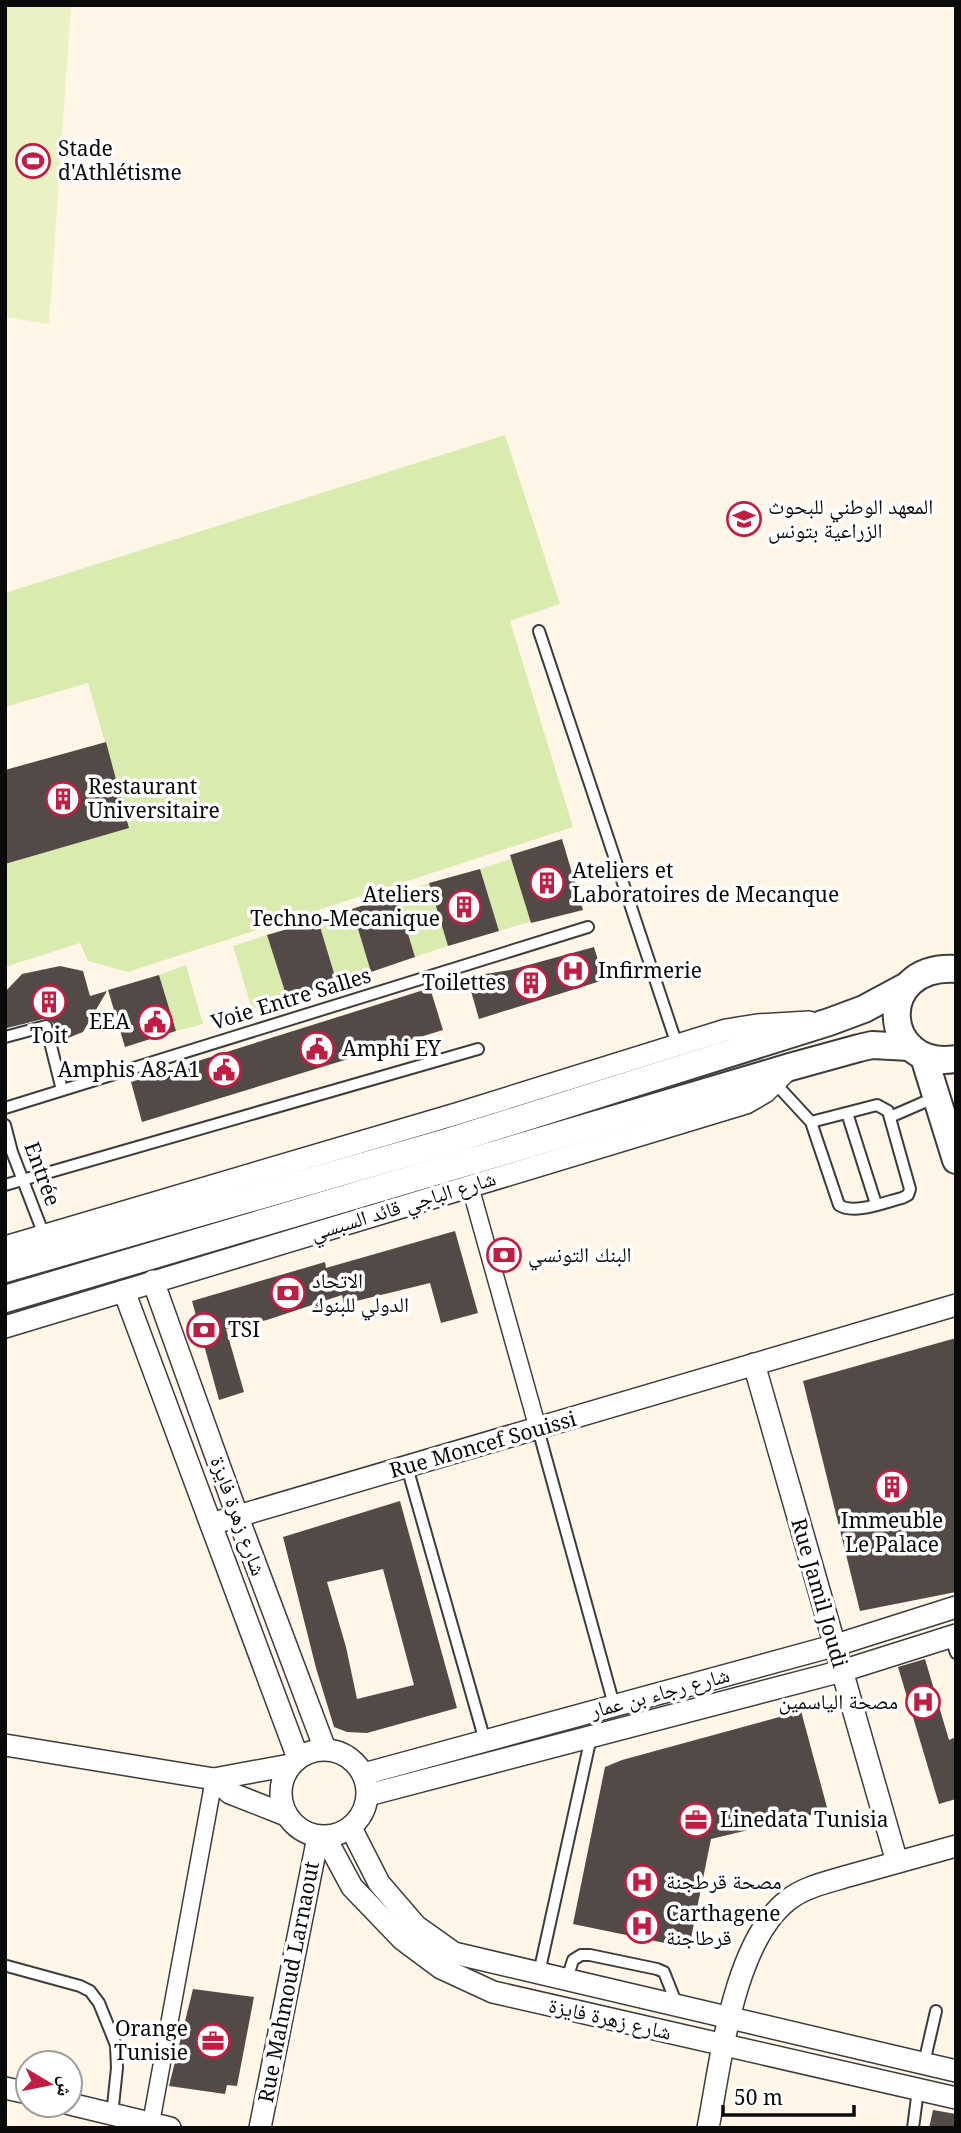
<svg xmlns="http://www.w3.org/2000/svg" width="961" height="2133" font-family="'Noto Serif','Noto Naskh Arabic',serif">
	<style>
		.green { fill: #daebb0 }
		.pitch { fill: #eaf1c3 }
		.building { fill: #534946; fill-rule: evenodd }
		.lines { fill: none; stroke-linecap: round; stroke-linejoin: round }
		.service-casing { stroke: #3d3d3d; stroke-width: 14 }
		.pedestrian-casing { stroke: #3d3d3d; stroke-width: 19 }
		.minor-casing { stroke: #3d3d3d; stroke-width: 24 }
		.tertiary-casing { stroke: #3d3d3d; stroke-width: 30 }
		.service { stroke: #fff; stroke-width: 10 }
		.pedestrian { stroke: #fff; stroke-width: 16 }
		.minor { stroke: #fff; stroke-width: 21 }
		.tertiary { stroke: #fff; stroke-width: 26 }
		.labels { text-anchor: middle; stroke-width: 7; stroke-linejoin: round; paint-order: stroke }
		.poi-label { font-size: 21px; fill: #0a0a0a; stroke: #fff; text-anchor: start }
		.street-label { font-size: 21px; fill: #0a0a0a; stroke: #fff }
	</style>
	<rect width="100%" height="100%" fill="#fff6e8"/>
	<!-- green -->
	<g class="green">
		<path d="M505,435L560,604L510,621L573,827L128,972L88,961L80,943L5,967V875L8,863L129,827L88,683L5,707V593Z"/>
		<path d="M513,858L533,921L499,931L480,869Z"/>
		<path d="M429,883L448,946L415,957L396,894Z"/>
		<path d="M352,909L371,972L337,982L318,920Z"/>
		<path d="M267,935L287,998L252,1009L233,946Z"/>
		<path d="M186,965L203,1024L176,1031L159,975Z"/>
	</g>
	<!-- pitch -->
	<path class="pitch" d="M5,5H71L49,324L5,317Z"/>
	<!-- building -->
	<g class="building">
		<path d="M106,742L129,828L5,864V770Z"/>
		<path d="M562,839L583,910L531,923L510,855Z"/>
		<path d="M480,869L499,931L448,946L429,883Z"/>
		<path d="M396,894L415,957L371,972L352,909Z"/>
		<path d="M318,920L337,983L287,998L267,935Z"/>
		<path d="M594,947L604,980L479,1019L467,977L510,970Z"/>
		<path d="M60,966L83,971L90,996L107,991L83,1032L58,1042L53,1023L47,1018L7,1028L5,992L22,974Z"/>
		<path d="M159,975L176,1031L125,1047L108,990Z"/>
		<path d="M430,988L443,1030L142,1122L131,1082Z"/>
		<path d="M455,1231L478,1313L441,1323L430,1283L344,1304L342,1295L267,1320L226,1329L244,1392L219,1400L192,1301L325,1262L326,1268Z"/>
		<path d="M956,1338V1592L860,1611L803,1381Z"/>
		<path d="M400,1501L457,1708L367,1733L347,1732L334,1727L316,1668L283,1537ZM383,1569L414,1685L357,1699L346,1647L327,1582Z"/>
		<path d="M925,1659L949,1740L956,1737V1799L939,1804L898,1667Z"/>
		<path d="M801,1711L828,1811L711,1839L689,1948L573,1924L605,1767L622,1760Z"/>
		<path d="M193,1989L254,1997L237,2086L227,2085L225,2094L169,2086Z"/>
		<path d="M933,2110L956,2114V2128H929Z"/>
	</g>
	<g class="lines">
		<!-- service casing -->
		<g class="service-casing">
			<g id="service">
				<path d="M539,631L677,1045"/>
				<path d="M5,1037L46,1026L62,1090"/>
				<path d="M775,1083L811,1122L839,1205C854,1215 885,1202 902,1198L908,1195L910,1189L888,1111L877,1105L811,1122"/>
				<path d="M5,1108L588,927"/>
				<path d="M847,1113L876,1204"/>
				<path d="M890,1117L936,1097"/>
				<path d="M5,1125L12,1152L44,1235"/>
				<path d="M5,1185L478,1049"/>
				<path d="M538,1429L614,1705"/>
				<path d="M407,1467L485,1741"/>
				<path d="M950,1636L956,1653"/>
				<path d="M7,1966L80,1986L90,1991L99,2003L116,2045L117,2068L112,2115"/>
				<path d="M539,1973L591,1737"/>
				<path d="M567,1979L573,1960L581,1955H590L657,1969L664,1972L677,2005"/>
				<path d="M924,2063L936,2011"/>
				<path d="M913,2128L918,2090"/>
			</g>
		</g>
		<!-- pedestrian casing -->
		<g class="pedestrian-casing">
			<g id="pedestrian">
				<path d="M470,1186L538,1429"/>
				<path d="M151,2123L214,1779"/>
			</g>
		</g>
		<!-- minor casing -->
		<g class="minor-casing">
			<g id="minor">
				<path d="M5,1247L456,1114L726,1030L757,1025L809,1022"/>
				<path d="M153,1281L237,1515L325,1749"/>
				<path d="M124,1291L298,1758"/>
				<path d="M5,1327L746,1103L765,1092L790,1067"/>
				<path d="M754,1364L897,1862"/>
				<path d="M211,1524L956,1305"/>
				<path d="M5,1745L214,1779L290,1765"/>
				<circle cx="324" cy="1793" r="43"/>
				<path d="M364,1774L833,1646L956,1607"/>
				<path d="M214,1779L230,1793L286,1815"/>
				<path d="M368,1795L842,1671L956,1635"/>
				<path d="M351,1828L379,1883L416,1926L454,1953L956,2071"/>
				<path d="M325,1837L352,1887L402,1939L441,1968L493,1992L956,2098"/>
				<path d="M5,2088L28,2093"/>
				<path d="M70,2104L170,2128"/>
				<path d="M260,2128L318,1837"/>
				<path d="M708,2128C721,2062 733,1943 788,1900C804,1887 828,1882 848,1876C884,1866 920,1856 956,1846"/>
			</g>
		</g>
		<!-- tertiary casing -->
		<g class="tertiary-casing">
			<g id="tertiary">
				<path d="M956,969C873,964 881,1071 956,1059"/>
				<path d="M924,1057L956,1160"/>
				<path d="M5,1269L450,1141L829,1022L864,1009L905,987"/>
				<path d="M5,1299L790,1067L859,1048L872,1045L910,1047"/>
			</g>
		</g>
		<!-- service -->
		<use href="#service" class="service"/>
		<!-- pedestrian -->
		<use href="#pedestrian" class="pedestrian"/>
		<!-- minor -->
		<use href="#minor" class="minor"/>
		<!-- tertiary -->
		<use href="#tertiary" class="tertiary"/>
	</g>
	<!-- icons -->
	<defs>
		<g id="stadium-ring" transform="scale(1.75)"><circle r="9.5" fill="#fff" stroke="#c01d43" stroke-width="1.5"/><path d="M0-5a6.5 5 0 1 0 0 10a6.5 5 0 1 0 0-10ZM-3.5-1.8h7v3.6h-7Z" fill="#c01d43"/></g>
		<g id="university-ring" transform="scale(1.75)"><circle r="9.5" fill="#fff" stroke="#c01d43" stroke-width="1.5"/><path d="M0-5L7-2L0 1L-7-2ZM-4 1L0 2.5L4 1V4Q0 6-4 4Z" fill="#c01d43"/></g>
		<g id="building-ring" transform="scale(1.75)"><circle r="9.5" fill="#fff" stroke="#c01d43" stroke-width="1.5"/><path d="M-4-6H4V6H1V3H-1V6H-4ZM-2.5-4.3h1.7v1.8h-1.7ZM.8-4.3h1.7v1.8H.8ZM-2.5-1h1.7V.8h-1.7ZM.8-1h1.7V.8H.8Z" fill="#c01d43"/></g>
		<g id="hospital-ring" transform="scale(1.75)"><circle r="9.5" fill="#fff" stroke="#c01d43" stroke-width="1.5"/><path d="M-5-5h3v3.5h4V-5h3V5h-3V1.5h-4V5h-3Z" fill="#c01d43"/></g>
		<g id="civic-ring" transform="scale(1.75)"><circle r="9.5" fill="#fff" stroke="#c01d43" stroke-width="1.5"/><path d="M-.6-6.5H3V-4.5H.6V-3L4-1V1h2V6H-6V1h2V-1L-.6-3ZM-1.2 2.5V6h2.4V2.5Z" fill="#c01d43"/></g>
		<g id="bank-ring" transform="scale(1.75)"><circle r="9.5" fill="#fff" stroke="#c01d43" stroke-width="1.5"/><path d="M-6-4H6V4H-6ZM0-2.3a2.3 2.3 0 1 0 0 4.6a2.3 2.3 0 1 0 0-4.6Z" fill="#c01d43"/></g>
		<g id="office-ring" transform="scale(1.75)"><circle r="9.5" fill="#fff" stroke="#c01d43" stroke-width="1.5"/><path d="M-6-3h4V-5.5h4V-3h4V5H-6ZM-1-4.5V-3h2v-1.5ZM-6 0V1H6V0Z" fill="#c01d43"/></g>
	</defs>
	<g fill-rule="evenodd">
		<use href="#stadium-ring" x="33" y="161"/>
		<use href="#university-ring" x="744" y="519"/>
		<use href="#building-ring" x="63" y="799"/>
		<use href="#building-ring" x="547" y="883"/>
		<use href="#building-ring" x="464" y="907"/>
		<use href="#hospital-ring" x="573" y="971"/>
		<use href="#building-ring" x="531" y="983"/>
		<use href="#building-ring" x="49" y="1002"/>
		<use href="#civic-ring" x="155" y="1022"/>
		<use href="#civic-ring" x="317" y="1049"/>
		<use href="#civic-ring" x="224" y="1070"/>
		<use href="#bank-ring" x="504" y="1255"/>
		<use href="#bank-ring" x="288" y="1293"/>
		<use href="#bank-ring" x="204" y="1330"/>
		<use href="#building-ring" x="892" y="1487"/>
		<use href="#hospital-ring" x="923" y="1702"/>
		<use href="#office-ring" x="696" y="1820"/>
		<use href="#hospital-ring" x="642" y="1882"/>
		<use href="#hospital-ring" x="642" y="1926"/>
		<use href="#office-ring" x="213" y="2041"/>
	</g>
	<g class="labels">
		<!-- poi labels -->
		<g class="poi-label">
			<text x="58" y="156">Stade<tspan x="58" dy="24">d'Athlétisme</tspan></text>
			<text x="768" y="514">المعهد الوطني للبحوث<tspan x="768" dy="24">الزراعية بتونس</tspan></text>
			<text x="88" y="794">Restaurant<tspan x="88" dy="24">Universitaire</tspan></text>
			<text x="572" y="878">Ateliers et<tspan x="572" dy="24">Laboratoires de Mecanque</tspan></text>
			<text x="440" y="902" text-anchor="end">Ateliers<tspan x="440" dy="24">Techno-Mecanique</tspan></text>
			<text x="598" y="978">Infirmerie</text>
			<text x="506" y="990" text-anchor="end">Toilettes</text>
			<text x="130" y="1029" text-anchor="end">EEA</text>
			<text x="49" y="1043" text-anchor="middle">Toit</text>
			<text x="342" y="1056">Amphi EY</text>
			<text x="200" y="1077" text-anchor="end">Amphis A8-A1</text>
			<text x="528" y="1262">البنك التونسي</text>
			<text x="312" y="1288">الاتحاد<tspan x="312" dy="24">الدولي للبنوك</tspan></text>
			<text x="228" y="1337">TSI</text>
			<text x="892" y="1528" text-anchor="middle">Immeuble<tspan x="892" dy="24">Le Palace</tspan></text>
			<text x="898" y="1709" text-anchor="end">مصحة الياسمين</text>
			<text x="720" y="1827">Linedata Tunisia</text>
			<text x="666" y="1889">مصحة قرطجنة</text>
			<text x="666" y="1921">Carthagene<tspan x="666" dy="24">قرطاجنة</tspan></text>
			<text x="188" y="2036" text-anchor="end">Orange<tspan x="188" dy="24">Tunisie</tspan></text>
		</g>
		<!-- street labels -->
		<g class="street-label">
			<text transform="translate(291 999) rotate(-17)" y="7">Voie Entre Salles</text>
			<text transform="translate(42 1174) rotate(70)" y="7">Entrée</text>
			<text transform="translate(403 1206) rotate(-17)" y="7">شارع الباجي قائد السبسي</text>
			<text transform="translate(483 1445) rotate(-16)" y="7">Rue Moncef Souissi</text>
			<text transform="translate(238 1516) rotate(70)" y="7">شارع زهرة فايزة</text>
			<text transform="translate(819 1593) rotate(74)" y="7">Rue Jamil Joudi</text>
			<text transform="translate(660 1693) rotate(-15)" y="7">شارع رجاء بن عمار</text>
			<text transform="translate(289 1982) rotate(-79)" y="7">Rue Mahmoud Larnaout</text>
			<text transform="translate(610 2019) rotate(13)" y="7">شارع زهرة فايزة</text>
		</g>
	</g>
	<!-- border -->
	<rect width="961" height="2133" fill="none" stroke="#0a0a0a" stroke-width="14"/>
	<!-- north arrow -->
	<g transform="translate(49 2084) rotate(100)"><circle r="33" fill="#ffffff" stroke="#9d9d9d" stroke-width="2"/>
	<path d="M0-5L12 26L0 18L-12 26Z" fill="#c01d43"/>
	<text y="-10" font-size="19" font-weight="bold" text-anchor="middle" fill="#0a0a0a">ش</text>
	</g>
	<!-- scale -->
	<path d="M723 2105v10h131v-10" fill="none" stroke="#0a0a0a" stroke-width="3.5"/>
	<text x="734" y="2105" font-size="21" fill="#0a0a0a" stroke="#ffffff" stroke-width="5" paint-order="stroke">50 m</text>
</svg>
